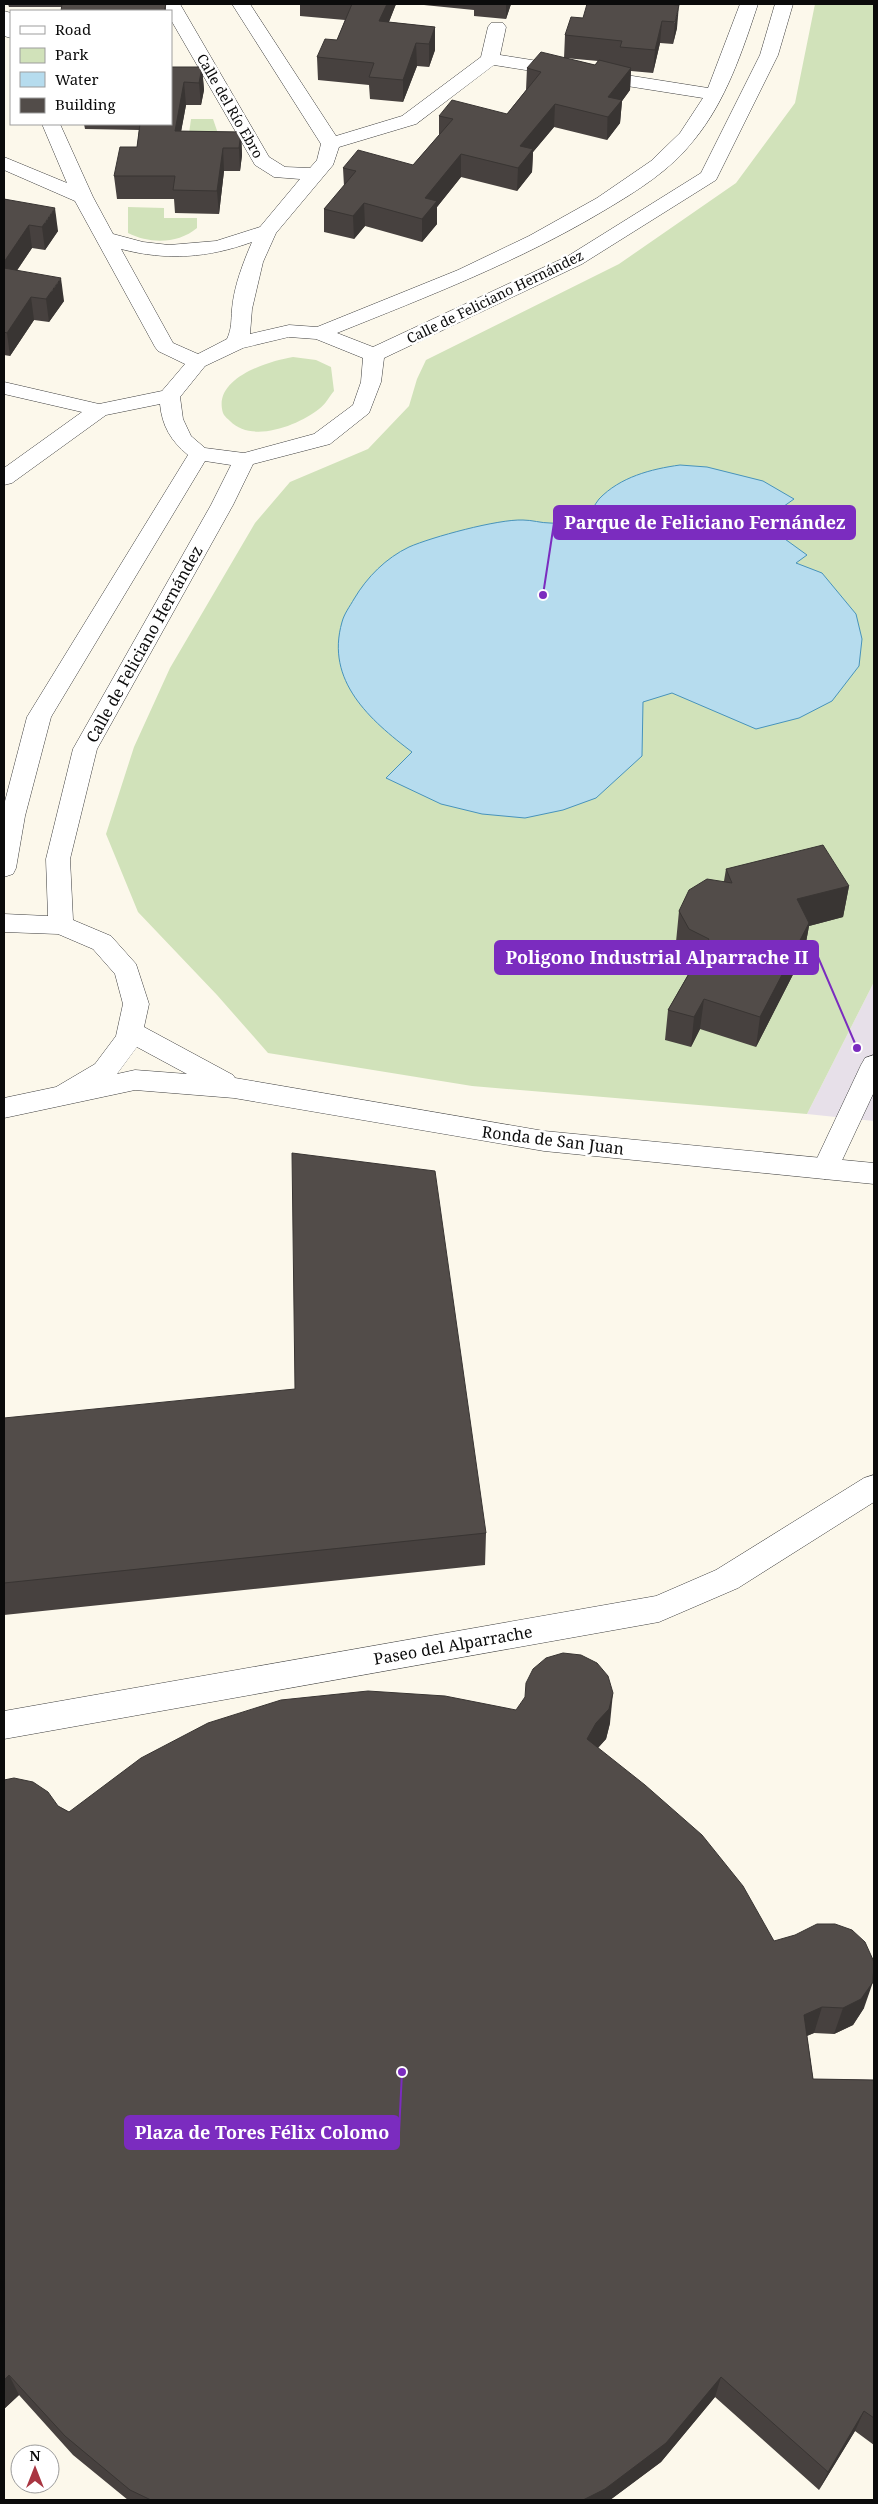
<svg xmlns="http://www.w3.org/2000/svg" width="878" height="2504" font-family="'Noto Serif',serif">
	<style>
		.industrial { fill: #e7e0e9 }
		.green { fill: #d1e2ba }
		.water { fill: #b6dcee; stroke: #4793bb }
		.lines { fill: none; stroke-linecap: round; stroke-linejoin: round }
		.service-casing { stroke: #3e3e3e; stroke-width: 1 }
		.minor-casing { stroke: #3e3e3e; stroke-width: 1 }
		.service { fill: #fff; fill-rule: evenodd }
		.minor { fill: #fff; fill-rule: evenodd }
		.wall { fill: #47413f; fill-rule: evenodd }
		.shaded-wall { fill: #393533 }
		.building { fill: #524c49; stroke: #393533 }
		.labels { text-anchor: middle; stroke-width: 5; stroke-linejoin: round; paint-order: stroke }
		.far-street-label { font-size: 14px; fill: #0b0b0b; stroke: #fff }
		.street-label { font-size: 16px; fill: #0b0b0b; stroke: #fff }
		.leader { fill: none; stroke: #7b2cbf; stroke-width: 2 }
		.callout-dot { fill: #7b2cbf; stroke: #fff; stroke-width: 2 }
		.callout { fill: #7b2cbf; stroke: #7b2cbf; stroke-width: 2 }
		.callout-label { font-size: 18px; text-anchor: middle; font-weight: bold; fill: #fff }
	</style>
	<rect width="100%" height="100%" fill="#fcf8eb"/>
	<!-- industrial -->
	<path class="industrial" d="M874,982V1121L807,1114Z"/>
	<!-- green -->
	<g class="green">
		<path d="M815,4H874V982L807,1114L472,1086L268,1053L217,995L138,912L106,834L134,747L170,668L255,523L290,482L368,449L409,406L417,379L426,360L619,264L736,183L795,103Z"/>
		<path d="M191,119H213L223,148H187Z"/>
		<path d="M128,207L164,208V218H197V228C178,244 150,244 128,233Z"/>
		<path d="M293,357L316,360L331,367L334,391C329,397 325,405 319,409C299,425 252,444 230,421C228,419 224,416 223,413C212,378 269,361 293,357Z"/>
	</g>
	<!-- water -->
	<path class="water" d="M680,465L707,467L763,481L794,499L780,509L773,519L778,534L807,555L796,563L822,573L856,614L862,639L859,666L832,701L799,718L756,729L672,693L643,702L642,756L596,798L563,810L525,818L482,814L441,804L386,778L412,752C370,720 325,681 342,622C344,614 350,606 354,599C367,577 386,558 409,547C432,537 498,519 523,520C532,520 541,523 550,523C562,524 575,521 587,520C591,513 594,505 599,499C620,477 651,469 680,465Z"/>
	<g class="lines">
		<!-- service casing -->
		<g class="service-casing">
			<path id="service" d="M874,1055V1092L838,1169L834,1176L825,1179L816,1176L812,1169L861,1065L865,1058Z"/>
		</g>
		<!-- minor casing -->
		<g class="minor-casing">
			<g id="minor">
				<path d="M162,4H180L269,157L285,167L310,168L317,160L321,144L232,4H250L336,136L402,116L481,57L488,27L491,23H503L506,27L500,55L708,88L740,4H758C742,52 726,101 694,140C671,170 637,191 605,210C520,261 429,296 337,333L373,347L568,256L701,173L760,55L775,4H793L778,55L716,180L582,264L384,358L381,382L369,413L330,444L253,464L233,505L97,749L70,859L73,920L111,936L136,964L149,1004L144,1027L233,1075L235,1078L544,1131L874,1163V1184L544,1151L234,1098L135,1090L4,1118V1098L56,1087L95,1064L116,1036L123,1004L115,974L93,949L58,934L4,932V914L48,916L46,859L73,749L211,505L231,465L205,461L51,717L25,816L16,868L13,874L4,877V805L27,717L188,455C171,441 162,426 160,404L106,415L12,483L4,485V468L82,412L4,394V382L99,404L162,391L185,364L158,351L155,347L75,201L4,170V157L67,183L42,124H60L93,197L113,234L143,242L169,245L216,241L260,227L300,179L274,177L255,165L171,20V11H166ZM494,65L703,98L680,133L651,161L597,198L529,236L458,270L317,327L289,325L250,334L252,309L263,262L276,233L333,165L339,147L416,124ZM252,242C243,263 234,286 232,309C231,321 232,328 227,339L198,354L173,343L121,249C167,261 208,258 252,242ZM289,337L316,339L363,358L361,382L353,405L314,434L244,453L205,448L191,436L183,419L180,397L205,366L243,348ZM137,1047L187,1074L135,1070L117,1074Z"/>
				<path d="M4,11L11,13V38L4,36Z"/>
				<path d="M874,1475V1502L738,1588L659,1622L4,1739V1711L656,1596L716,1570L864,1478Z"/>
			</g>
		</g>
		<!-- service -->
		<use href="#service" class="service"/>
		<!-- minor -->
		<use href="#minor" class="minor"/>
	</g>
	<!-- wall -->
	<g class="wall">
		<path d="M8,4H166V11H61L62,7H9Z"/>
		<path d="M300,4H396L389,22L435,27V50L429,67L417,66L403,102L370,99L369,85L318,80L317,57L337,40L345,20L300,16Z"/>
		<path d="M414,4H511L506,19L474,16V10Z"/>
		<path d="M667,4L677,28L673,44L660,43L653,73L631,71L630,90L622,101L620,123L607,140L554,127L533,152L532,172L517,191L461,177L437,207V224L422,242L365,226L354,239L324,232V209L344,186L343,168L413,165L439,135V116L507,114L526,90L527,68L564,58L565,35L583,18ZM565,58L598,61L595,65Z"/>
		<path d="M171,67H202L204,90L201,105H186L181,131L241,132L242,155L240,171H224L219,214L175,213L174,199H117L114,176L137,147L139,130L85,129L84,124H171Z"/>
		<path d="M4,193L5,199L58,231L45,250L32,248L17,270L64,301L49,322L34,320L10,356L4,355Z"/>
		<path d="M726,869L849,886L843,917L809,926L804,953L756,1047L700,1029L691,1047L665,1040L668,1010L694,964L685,960L676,942L679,911L724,881Z"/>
		<path d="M4,1418L486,1533L485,1565L4,1615Z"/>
		<path d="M516,1710L610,1723L606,1739L598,1748L774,1941L864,2008L853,2025L834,2034L814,2033L807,2036L813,2079L874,2080V2445L855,2431L819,2490L715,2397L661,2462L610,2500H128L73,2455L19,2395L4,2409L58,1806L69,1812Z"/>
	</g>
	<!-- shaded-wall -->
	<g class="shaded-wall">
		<path d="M387,4H396L380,44L379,21Z"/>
		<path d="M506,4H511L506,19Z"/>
		<path d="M679,5L677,28L673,44L675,22Z"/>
		<path d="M662,21L660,43L653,73L655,50Z"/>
		<path d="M435,27V50L429,67V44Z"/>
		<path d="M416,43L417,66L403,102V80Z"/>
		<path d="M202,67L204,90L201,105L199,83Z"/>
		<path d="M631,68L630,90L622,101L620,123L607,140L608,97Z"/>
		<path d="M184,82L186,105L177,154L175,131Z"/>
		<path d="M555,104L554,127L533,152L532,172L517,191L518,168L520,146Z"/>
		<path d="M241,132L242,155L240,171L239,148Z"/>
		<path d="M223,148L224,171L219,214L217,191Z"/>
		<path d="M461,154V177L437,207V224L422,242V219L425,198Z"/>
		<path d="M364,203L365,226L354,239L353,216Z"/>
		<path d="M55,208L58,231L45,250L42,227Z"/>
		<path d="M29,225L32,248L4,290V262Z"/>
		<path d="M61,278L64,301L49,322L46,299Z"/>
		<path d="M31,297L34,320L10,356L7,333Z"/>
		<path d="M849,886L843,917L809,926L804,953L756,1047L760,1017L797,899Z"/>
		<path d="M704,999L700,1029L691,1047L694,1017Z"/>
		<path d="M613,1693L610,1723L606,1739L593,1753L587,1739Z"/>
		<path d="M873,1982L864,2008L853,2025L834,2034L843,2008Z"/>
		<path d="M822,2007L814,2033L796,2040L804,2015Z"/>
		<path d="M9,2375L19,2395L4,2409V2380Z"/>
		<path d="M721,2377L715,2397L661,2462L610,2500H583Z"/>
		<path d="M864,2411L855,2431L819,2490L828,2472Z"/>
	</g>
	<!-- building -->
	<g class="building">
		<path d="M62,4H166L164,11H61Z"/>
		<path d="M352,4H387L379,21L435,27L429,44L416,43L403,80L369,77L374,63L317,57L325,39L337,40Z"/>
		<path d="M587,4H667L679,5L675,22L662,21L655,50L620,47L622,41L565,35L571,17L583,18Z"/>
		<path d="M541,52L595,65L599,60L631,68L608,97L622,100L608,117L555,104L520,146L533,149L518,168L461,154L425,198L437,201L422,219L364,203L353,216L324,209L356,171L343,168L358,150L413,165L453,119L439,116L452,100L507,114L541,72L527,68Z"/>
		<path d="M171,67H202L199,83L184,82L175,131L241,132L239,148H223L217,191L173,190L175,176H114L120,147H137L140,124H171Z"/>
		<path d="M4,199L55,208L42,227L29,225L4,262Z"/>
		<path d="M4,268L61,278L46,299L31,297L7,333L4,332Z"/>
		<path d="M823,845L849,886L797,899L809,923L760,1017L704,999L694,1017L668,1010L709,939L689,929L679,911L689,890L707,879L732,883L726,869Z"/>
		<path d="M292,1153L435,1171L486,1533L4,1583V1418L295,1389Z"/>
		<path d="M563,1653L581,1655L597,1663L608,1676L613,1693L609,1709L596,1723L587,1739L645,1785L702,1835L743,1886L774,1941L795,1935L817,1924H835L852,1930L865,1942L874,1962L873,1982L861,1999L843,2008L822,2007L804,2015L813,2079L874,2080V2418L864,2411L828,2472L721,2377L666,2443L605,2489L583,2500H151L130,2490L65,2436L9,2375L4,2380V1780L14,1778L33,1782L48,1792L58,1806L69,1812L141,1758L208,1723L281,1700L368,1691L445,1696L516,1710L525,1697L526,1683L533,1669L546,1658Z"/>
	</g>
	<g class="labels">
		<!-- far-street labels -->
		<g class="far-street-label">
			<text transform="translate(230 106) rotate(60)" y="5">Calle del Río Ebro</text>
			<text transform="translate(495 297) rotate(-26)" y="5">Calle de Feliciano Hernández</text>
		</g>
		<!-- street labels -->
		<g class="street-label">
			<text transform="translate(144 644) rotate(-61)" y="6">Calle de Feliciano Hernández</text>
			<text transform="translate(553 1140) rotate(7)" y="6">Ronda de San Juan</text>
			<text transform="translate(453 1645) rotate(-10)" y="6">Paseo del Alparrache</text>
		</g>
	</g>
	<!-- callouts -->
	<path class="leader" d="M543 595L554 523M857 1048L818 957M402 2072L399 2133"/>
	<g class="callout-dot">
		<circle cx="543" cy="595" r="5"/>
		<circle cx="857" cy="1048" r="5"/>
		<circle cx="402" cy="2072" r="5"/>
	</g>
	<g class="callout">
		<rect x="554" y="506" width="301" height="33" rx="5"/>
		<rect x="495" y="941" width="323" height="33" rx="5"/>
		<rect x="125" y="2116" width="274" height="33" rx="5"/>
	</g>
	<g class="callout-label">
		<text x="705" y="529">Parque de Feliciano Fernández</text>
		<text x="657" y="964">Poligono Industrial Alparrache II</text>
		<text x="262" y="2139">Plaza de Tores Félix Colomo</text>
	</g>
	<!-- border -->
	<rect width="878" height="2504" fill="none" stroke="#0b0b0b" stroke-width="10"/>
	<!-- legend -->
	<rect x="10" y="10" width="162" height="115" fill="#ffffff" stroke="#9d9d9d"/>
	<rect x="20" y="26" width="25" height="8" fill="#ffffff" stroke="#9d9d9d"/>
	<text x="55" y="35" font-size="15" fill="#0b0b0b">Road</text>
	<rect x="20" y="48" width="25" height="15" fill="#d1e2ba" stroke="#9d9d9d"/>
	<text x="55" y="60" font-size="15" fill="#0b0b0b">Park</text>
	<rect x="20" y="72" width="25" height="15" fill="#b6dcee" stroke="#9d9d9d"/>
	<text x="55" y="85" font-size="15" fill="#0b0b0b">Water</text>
	<rect x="20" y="98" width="25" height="15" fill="#524c49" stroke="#9d9d9d"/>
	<text x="55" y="110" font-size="15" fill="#0b0b0b">Building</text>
	<!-- north arrow -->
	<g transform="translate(35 2469)"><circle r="24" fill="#ffffff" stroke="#9d9d9d"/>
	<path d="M0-4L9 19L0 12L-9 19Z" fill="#a93541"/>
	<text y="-8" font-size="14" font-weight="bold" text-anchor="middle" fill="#0b0b0b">N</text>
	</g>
</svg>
